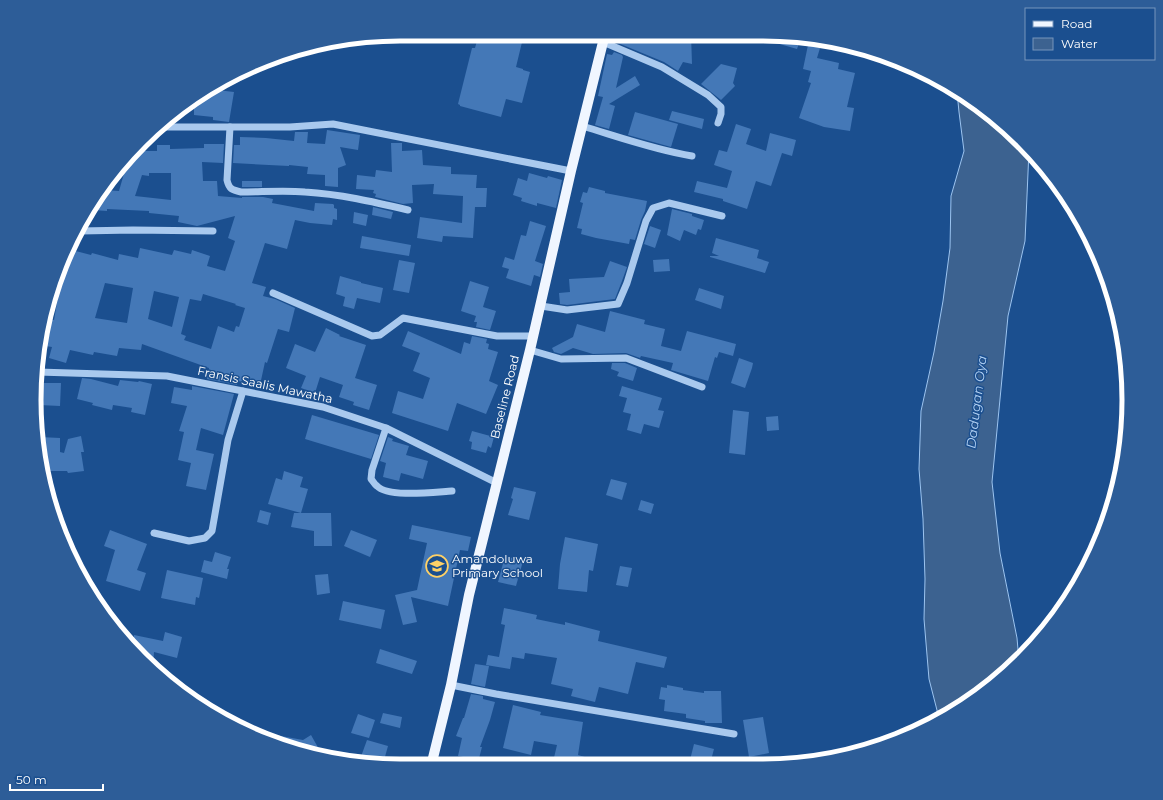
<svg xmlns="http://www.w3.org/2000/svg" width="1163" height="800" font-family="Montserrat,sans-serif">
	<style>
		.water { fill: #3c6290; stroke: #9cc4f0 }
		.building { fill: #4478b7; fill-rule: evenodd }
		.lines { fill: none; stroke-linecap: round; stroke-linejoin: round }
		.minor { stroke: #a9c9ee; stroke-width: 7 }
		.major { stroke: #f0f6ff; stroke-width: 10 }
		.labels { text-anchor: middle; stroke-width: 3; stroke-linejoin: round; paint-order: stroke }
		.street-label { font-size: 12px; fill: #fff; stroke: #1b4f8f }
		.poi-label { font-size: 12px; fill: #fff; stroke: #1b4f8f; text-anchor: start }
		.water-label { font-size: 13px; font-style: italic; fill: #b5d3f5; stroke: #1b4f8f }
		.rim { fill: none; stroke: #fff; stroke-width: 5 }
	</style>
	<rect width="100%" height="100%" fill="#1b4f8f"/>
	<!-- water -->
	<path class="water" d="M957,92L1022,141L1029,150L1025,241L1008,316L992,482L1000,553L1017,638L1019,661L939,718L929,679L924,619L925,579L923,519L919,469L921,411L934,352L943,301L950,248L951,196L964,151L959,112Z"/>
	<!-- building -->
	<g class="building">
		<path d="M482,34H524L516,67L523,69V70L530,72L522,103L506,99L501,117L460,106V105L458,104L472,48H475L478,37L481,38Z"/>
		<path d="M621,34H691L692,64L683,62L678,71L664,62L618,43Z"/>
		<path d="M762,34H763L801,38L797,49L762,39Z"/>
		<path d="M808,45L820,48L817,58L839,63L838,69L855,73L847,107L854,108L850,131L824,127L799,118L811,83L808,82L811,71L803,69Z"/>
		<path d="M614,52L622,55L623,57L616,88L635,76L640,85L609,104L615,106L609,129L595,125L603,97L598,96L607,54L612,55Z"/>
		<path d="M721,64L737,68L733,83L735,86L721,100L701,84Z"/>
		<path d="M217,90L234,92L229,122L213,120V117L194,115V108L184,106L197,96L207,91L217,92Z"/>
		<path d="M672,111L704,119L702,129L669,120Z"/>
		<path d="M635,112L678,124L671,147L628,135Z"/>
		<path d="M736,124L751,129L746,144L766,151L770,133L796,140L792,156L782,153L771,186L756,181L747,209L723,201V199L694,192L697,181L727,188L732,171L714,165L719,150L727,152Z"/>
		<path d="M327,130L360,135L358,150L340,147L346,165L338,168V187L325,186V175L307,174L308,167L289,165V166L233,163L234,145H240V137L266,138L294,141L295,132H308L307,143L325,144Z"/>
		<path d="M391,143H402V151L422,150L423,165L451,167V174L477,175L476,188H487L486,207H475L473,238L443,236L442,242L417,238L420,217L462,223L463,196L433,194L434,184L412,185L413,203L403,204L375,197L376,194L373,193L374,190L356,189L357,175L375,177L376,170L392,172Z"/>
		<path d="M204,144H224L223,163L202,162L203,181H217L218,196L242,198V197H263L273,199L272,203L314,211L315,203L333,204L334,205V208L337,209V220L333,219L332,225L310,223L295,220L287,249L265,243L252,283L266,287L263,296L275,299L295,308L289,332L278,329L267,363L265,362L260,385L238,381L237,385L207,379L209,368L142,344L141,350L119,348L117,356L94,352L93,355L70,350L66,363L49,358L52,347L39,345L46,319L54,320L58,297L52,296L58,274L62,275L68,249L91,255L92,253L118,260L119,254L138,258L140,248L172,255L174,250L191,254L192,250L210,256L207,266L225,271L235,241L228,238L235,216L197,226L178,222L179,216L149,213V211L107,209V211L93,210L105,190L119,191L127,163H122L125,159L134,151H157V145H170V149L204,148ZM149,173H171V200L135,196L142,175L149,176ZM105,283L133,288L127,323L95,318ZM154,291L179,297L172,327L148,319ZM203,294L236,304L235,305L245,308L239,327L236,326L234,332L218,326L211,349L184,340L186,336L181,334L190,299L201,301Z"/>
		<path d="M529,173L547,178L548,176L562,180L556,208L537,203V206L521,201L522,198L513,195L518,178L527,181Z"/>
		<rect x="242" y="181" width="20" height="6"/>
		<path d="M589,187L605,191V193L647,201L645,211L641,220L635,240L630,239L629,244L596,238L581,234L582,229L577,228L583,203L580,202L583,192L587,193Z"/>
		<path d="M373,207L393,212L391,219L372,215Z"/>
		<path d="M672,209L692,214V216L704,220L701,230L698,229L696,235L684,230L680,241L667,235Z"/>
		<path d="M354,212L368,215L366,226L353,223Z"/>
		<path d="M530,221L546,226L535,261L543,264L540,277L534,275L531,286L506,278L509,269L502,267L505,257L514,260L521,235L526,236Z"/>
		<path d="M650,226L661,230L655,248L644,244Z"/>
		<path d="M362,236L411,245L409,256L360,248Z"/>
		<path d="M716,238L759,250L757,258L769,262L765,273L710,257V256H719L712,253Z"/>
		<path d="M669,259L670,271L654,272L653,260Z"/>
		<path d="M399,260L415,263L409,293L393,290Z"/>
		<path d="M610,261L627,267L622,281L615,299L567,305L560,304L559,293L570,292L569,279L604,277Z"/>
		<path d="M340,276L361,282V283L383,288L380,303L357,298L354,309L343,306L345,297L336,294Z"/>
		<path d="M470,281L489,287L483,307L496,311L490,330L476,327L477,322H474L476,316L461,311Z"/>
		<path d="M699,288L724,296L721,309L695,300Z"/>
		<path d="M610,311L645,320L644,324L665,329L661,346L681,351L687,331L736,344L733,356L719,352L717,358L715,357L708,381L671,370L673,363L641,356L640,358L626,353L593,354L573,348L561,354L554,352L552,348L573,337L577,324L605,332Z"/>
		<path d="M326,328L340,335L339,336L366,345L355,378L377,385L369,410L353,405L354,402L339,397L343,385L320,377L315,393L301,388L306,376L286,368L295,344L315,352Z"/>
		<path d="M408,331L461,354L464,342L470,344L472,336L487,339L486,343L489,344L488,349L498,352L489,381L498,385L486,414L457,403L448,431L392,413L398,391L423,399L430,378L413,371L420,353L402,346Z"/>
		<path d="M739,358L753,363L752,368L745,388L731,383Z"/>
		<path d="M612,363H625L637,368L633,381L617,376L619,372L611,369Z"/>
		<path d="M82,378L91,379L118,386L120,380L138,382L139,381L152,384L145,415L131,412L132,408L113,405L112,410L92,405L93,403L77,399Z"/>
		<path d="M38,383H61L60,406L39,405Z"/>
		<path d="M192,386L234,394L223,435L201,428L196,450L214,454L206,490L186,486L191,463L178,460L184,432L179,431L187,406L171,403L174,387L192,390Z"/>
		<path d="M622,386L662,398L658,410L664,411L659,428L644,424L641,434L627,430L631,414L623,412L627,398L619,396Z"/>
		<path d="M733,410L749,412L745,455L729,453Z"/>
		<path d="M312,415L379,435L371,459L305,439Z"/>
		<path d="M778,416L779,430L767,431L766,417Z"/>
		<path d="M472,431L494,437L491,448L488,446L486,453L471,449L472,442L469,441Z"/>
		<path d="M81,436L84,452H81L84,471L68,473L67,471H43V456L40,455V437L60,438V452L64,453L68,439Z"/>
		<path d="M388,437L393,439L392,441L409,446L406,455L428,461L423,479L401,473L399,481L383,477L386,463L380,461Z"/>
		<path d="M284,471L303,477L300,487L308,489L301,513L268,504L276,478L282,480Z"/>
		<path d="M611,479L627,483L622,500L606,495Z"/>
		<path d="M514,487L536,492L529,520L508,515L513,499L511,498Z"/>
		<path d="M641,500L654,504L651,514L638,510Z"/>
		<path d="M260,510L271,513L268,525L257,522Z"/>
		<path d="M294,513H331L332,546H314V531L291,527Z"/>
		<path d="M412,525L471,537L468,551L460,550L448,606L411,597L417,622L403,625L395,595L417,590L427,543L409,539Z"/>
		<path d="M110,530L147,544L137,570L146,573L140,591L106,581L115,550L104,546Z"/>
		<path d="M351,530L377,540L370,557L344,546Z"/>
		<path d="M565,537L598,544L593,571L589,570L587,592L558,589L560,564Z"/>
		<path d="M215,552L231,557L227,569H229L227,579L201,572L204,560L212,562Z"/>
		<path d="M505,556L523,561L516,586L498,582Z"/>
		<path d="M620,566L632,568L628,587L616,585Z"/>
		<path d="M167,570L203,578L199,598L196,597L195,605L161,598Z"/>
		<path d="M328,574L330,593L317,595L315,575Z"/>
		<path d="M343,601L385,610L381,629L339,620Z"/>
		<path d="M504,608L537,615L536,619L565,625V622L600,631L598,641L667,657L664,668L636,662L628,694L599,687L595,702L571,696L573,689L551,684L557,658L525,653L524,659L512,657L510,669L486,665L488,655L499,657L505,625L501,624Z"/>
		<path d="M165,632L182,637L177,658L154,652L153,668L141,659L125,637H134V635L163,641Z"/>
		<path d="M380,649L417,661L412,674L376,663Z"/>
		<path d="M475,664L489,666L485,687L471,684Z"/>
		<path d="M667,685L683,688V690L704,693V691H721L722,723H705V721L686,718V714L664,711L665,700L659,699L661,687L667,688Z"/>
		<path d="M471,694L483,696V699L495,702L490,720L480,747H482L477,766H461L463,757L458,756L462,738L456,736L463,718H464Z"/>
		<path d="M513,705L541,712L540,715L583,722L578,755L605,763V766H552L557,745L534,741L531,755L503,748Z"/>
		<path d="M383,713L402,717L400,728L380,723Z"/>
		<path d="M358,714L375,720L369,738L351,733Z"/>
		<path d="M763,717L769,753L749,757L743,720Z"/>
		<path d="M270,734L303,740L311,735L324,758L269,741Z"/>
		<path d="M367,740L388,746L383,764L359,762Z"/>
		<path d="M694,744L714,749L710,764L690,760Z"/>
	</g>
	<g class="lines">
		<!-- minor -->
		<g class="minor">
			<path d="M603,42L662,67L708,95L721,107V114L718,123"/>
			<path d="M582,126C619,137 655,150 692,156"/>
			<path d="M161,127H290L333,124L571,171"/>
			<path d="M230,127L227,180C229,189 232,190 241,192C262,192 284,190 305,192C340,194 374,202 408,210"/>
			<path d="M80,231L133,230L213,231"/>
			<path d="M273,293L372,336L380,335L403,318L497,336H533"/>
			<path d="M541,306L567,310L618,304L627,283L646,221L653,208L669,203L722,216"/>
			<path d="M530,350L561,359L626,358L702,387"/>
			<path d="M38,372L167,376L323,407L386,428L497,483"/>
			<path d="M386,428L372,470L371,479C373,481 374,484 377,486C388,498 435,492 452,491"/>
			<path d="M154,533L189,541L205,538L212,531L228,440L243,391"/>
			<path d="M451,685L496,694L734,734"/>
		</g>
		<!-- major -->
		<path class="major" d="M431,766L451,685L469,595L530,350L571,171L605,34"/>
	</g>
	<!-- icons -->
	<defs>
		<g id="school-ring" transform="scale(1.15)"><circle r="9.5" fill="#1b4f8f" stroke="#ffd166" stroke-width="1.5"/><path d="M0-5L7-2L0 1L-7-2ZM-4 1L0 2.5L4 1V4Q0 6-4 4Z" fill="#ffd166"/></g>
	</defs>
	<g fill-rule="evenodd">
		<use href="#school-ring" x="437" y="566"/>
	</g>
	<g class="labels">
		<!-- street labels -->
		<g class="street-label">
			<text transform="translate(265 385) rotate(12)" y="4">Fransis Saalis Mawatha</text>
			<text transform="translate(505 397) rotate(-76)" y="4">Baseline Road</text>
		</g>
		<!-- poi labels -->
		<g class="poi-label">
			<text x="452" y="563">Amandoluwa<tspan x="452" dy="14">Primary School</tspan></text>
		</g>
		<!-- water labels -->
		<g class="water-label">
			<text transform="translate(976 402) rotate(-83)" y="5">Dadugan Oya</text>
		</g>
	</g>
	<!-- crop -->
	<path d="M0 0H1163V800H0ZM400 41H763A359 359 0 0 1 1122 400V400A359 359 0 0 1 763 759H400A359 359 0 0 1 41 400V400A359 359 0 0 1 400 41Z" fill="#2d5d98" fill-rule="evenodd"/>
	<path class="rim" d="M400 41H763A359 359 0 0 1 1122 400V400A359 359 0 0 1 763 759H400A359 359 0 0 1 41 400V400A359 359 0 0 1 400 41Z"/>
	<!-- legend -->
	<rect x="1025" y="8" width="130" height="52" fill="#1b4f8f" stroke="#7695bc"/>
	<rect x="1033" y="21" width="20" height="6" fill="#f0f6ff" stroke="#7695bc"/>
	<text x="1061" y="28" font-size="12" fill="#ffffff">Road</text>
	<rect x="1033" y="38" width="20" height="12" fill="#3c6290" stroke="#7695bc"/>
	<text x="1061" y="48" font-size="12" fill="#ffffff">Water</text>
	<!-- scale -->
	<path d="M10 784v6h93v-6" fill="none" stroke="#ffffff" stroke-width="2"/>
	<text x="16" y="784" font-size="12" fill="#ffffff" stroke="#1b4f8f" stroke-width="3" paint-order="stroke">50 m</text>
</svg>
